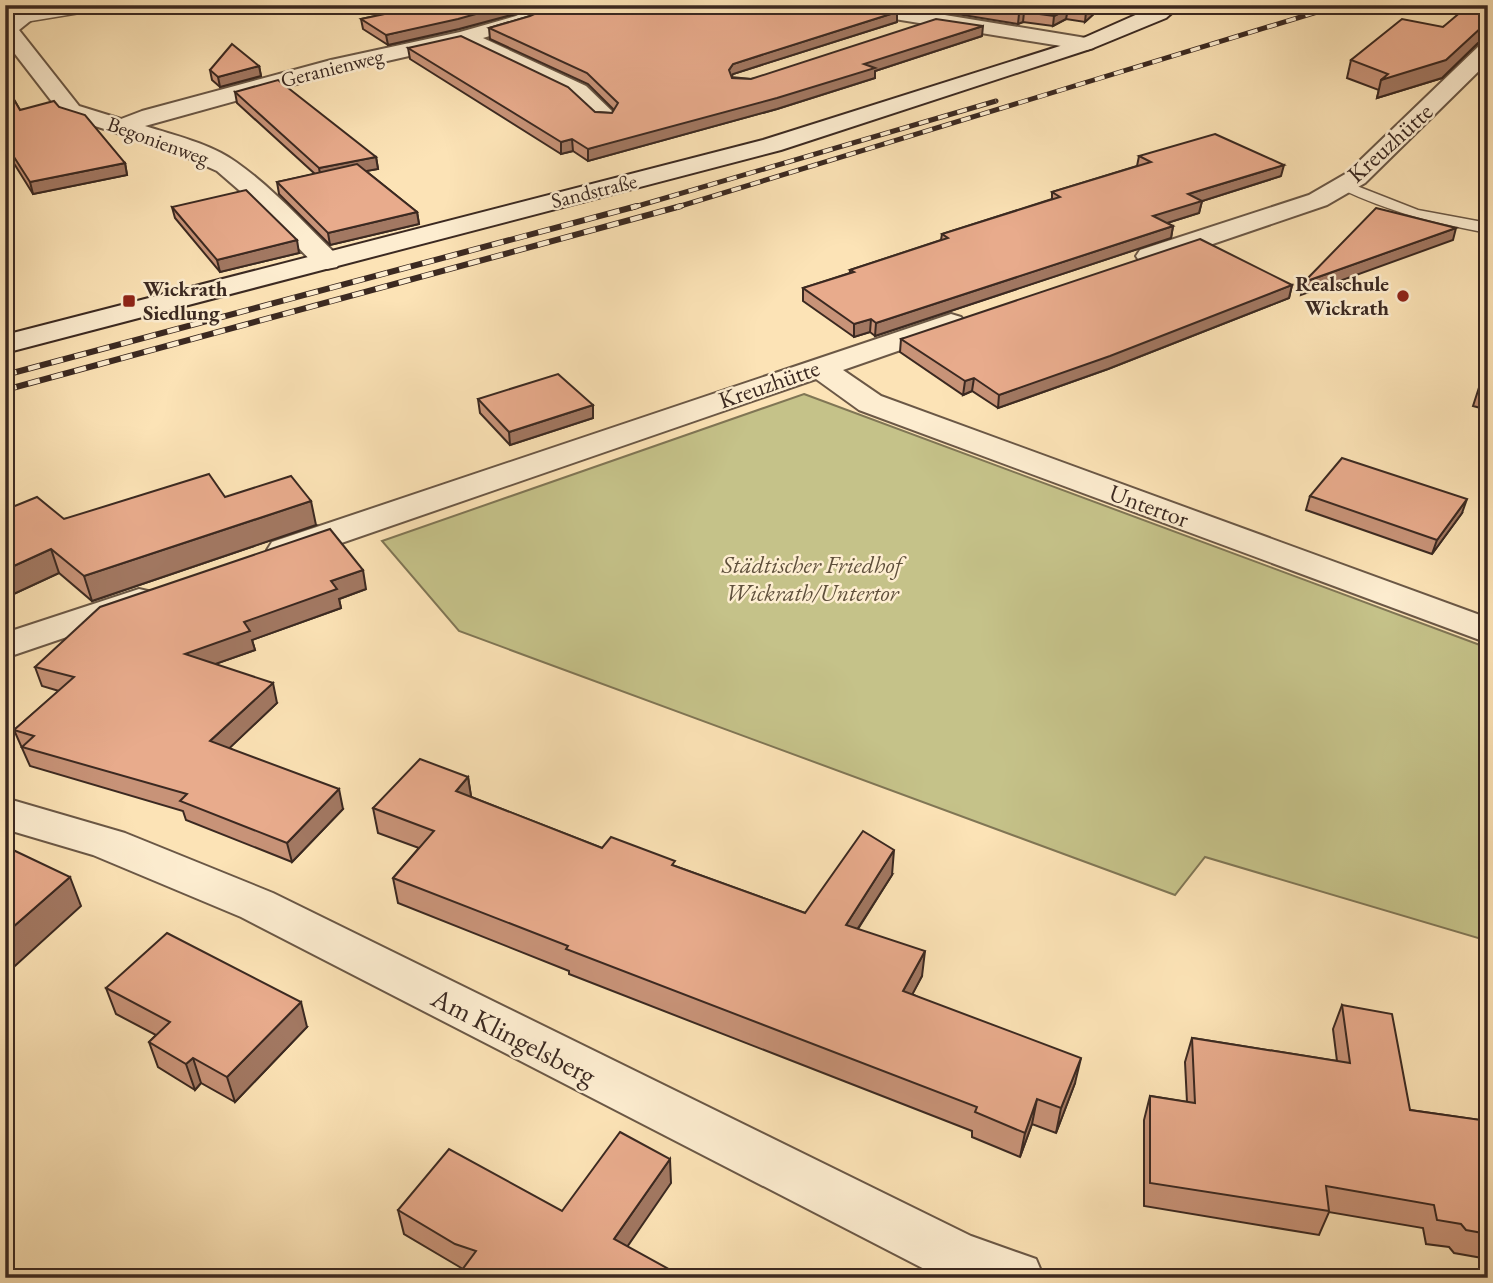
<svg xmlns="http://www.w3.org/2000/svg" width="1493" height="1283" font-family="'EB Garamond',serif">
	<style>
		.green { fill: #c5c289; stroke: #807655; stroke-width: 2 }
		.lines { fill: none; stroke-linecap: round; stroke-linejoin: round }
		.lane-casing { stroke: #6b5846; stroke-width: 3 }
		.street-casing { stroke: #6b5846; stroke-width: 4 }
		.secondary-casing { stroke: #3b2921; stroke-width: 4 }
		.lane { fill: #fdedd0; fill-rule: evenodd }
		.street { fill: #fdedd0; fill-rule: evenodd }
		.secondary { fill: #fdedd0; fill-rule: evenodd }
		.rail-far1-casing { stroke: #3b2921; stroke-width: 5 }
		.rail-casing { stroke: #3b2921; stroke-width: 6 }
		.rail-far1 { stroke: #fdedd0; stroke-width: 3.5; stroke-dasharray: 10; stroke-linecap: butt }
		.rail { stroke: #fdedd0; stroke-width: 4.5; stroke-dasharray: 12; stroke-linecap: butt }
		.wall { fill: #c89378; stroke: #3b2921; stroke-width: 2 }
		.shaded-wall { fill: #a27862; stroke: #3b2921; stroke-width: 2 }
		.building { fill: #e8ab8c; stroke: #3b2921; stroke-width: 2 }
		.poi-dot { fill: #8f2418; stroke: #fdedd0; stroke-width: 2.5 }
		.labels { text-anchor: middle; stroke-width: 5; stroke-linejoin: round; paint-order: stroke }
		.far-street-label { font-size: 21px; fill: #3b2921; stroke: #fdedd0 }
		.far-poi-label { font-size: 21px; font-weight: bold; fill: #3b2921; stroke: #fdedd0; text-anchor: end }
		.street-label { font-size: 24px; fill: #3b2921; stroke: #fdedd0 }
		.park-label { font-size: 24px; font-style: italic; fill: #5e4f3b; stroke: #fdedd0 }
		.near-street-label { font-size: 28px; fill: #3b2921; stroke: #fdedd0 }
	</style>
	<rect width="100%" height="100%" fill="#fce3b6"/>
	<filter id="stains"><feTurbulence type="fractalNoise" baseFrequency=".00286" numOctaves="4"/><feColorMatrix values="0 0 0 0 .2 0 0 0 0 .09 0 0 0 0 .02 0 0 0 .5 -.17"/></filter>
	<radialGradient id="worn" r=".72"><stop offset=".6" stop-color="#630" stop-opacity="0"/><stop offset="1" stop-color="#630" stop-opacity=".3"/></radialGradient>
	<!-- green -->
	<path class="green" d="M804,394L1488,648V941L1205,857L1175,895L459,631L382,541Z"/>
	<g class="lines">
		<!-- lane casing -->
		<g class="lane-casing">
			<g id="lane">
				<path d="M81,5H110L104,9L19,23L13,19L19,15Z"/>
				<path d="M1344,181L1418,210L1488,223V233C1431,222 1392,213 1339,188L1337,185Z"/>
			</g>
		</g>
		<!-- street casing -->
		<g class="street-casing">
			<g id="street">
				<path d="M27,5H50L19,30L79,106L121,119L142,111L331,60L460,32L516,16L538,5H565L562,9L530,24L483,38L586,86L617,116L613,121H597L570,96L462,44L343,71L145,126C174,135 211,144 236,162C273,188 305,224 337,255L341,261L337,267L327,269L317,267L262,210L217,171L168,149L63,116L5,41V21Z"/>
				<path d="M835,5H884L1086,38L1093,40L1097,44L1093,48L1086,50L845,11Z"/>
				<path d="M1488,44V62L1365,183L1327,205L1160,262L1150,264L1140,262L1136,256L1140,250L1309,195L1347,173L1480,45Z"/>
				<path d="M951,314L961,317L966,323L961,329L843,370L881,396L1488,618V643L859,410L816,379L298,558L285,561L272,558L267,550L272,542Z"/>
				<path d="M139,589L152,592L158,600L152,608L5,658V633Z"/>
				<path d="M5,798L125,833L273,893L971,1236L1036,1259L1044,1278H942L936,1275L241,917L93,855L5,829Z"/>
			</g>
		</g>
		<!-- secondary casing -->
		<g class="secondary-casing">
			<path id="secondary" d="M1158,5H1181L1166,18L1093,48L781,150L5,353V335L763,140L1079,40Z"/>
		</g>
		<!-- lane -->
		<use href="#lane" class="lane"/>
		<!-- street -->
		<use href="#street" class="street"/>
		<!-- secondary -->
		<use href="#secondary" class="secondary"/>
		<!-- rail-far1 casing -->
		<g class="rail-far1-casing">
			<g id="rail-far1">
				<path d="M631,208L996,101"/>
				<path d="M674,208L1340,5"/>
			</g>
		</g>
		<!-- rail casing -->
		<g class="rail-casing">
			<g id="rail">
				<path d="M5,375L637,206"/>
				<path d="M5,390L681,206"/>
			</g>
		</g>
		<!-- rail-far1 -->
		<use href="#rail-far1" class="rail-far1"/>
		<!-- rail -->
		<use href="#rail" class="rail"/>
	</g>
	<!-- wall -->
	<g class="wall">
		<path d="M427,5H532L515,14L459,29L388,45L363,29L361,19Z"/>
		<path d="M902,5H1107L1098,10L1085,22L1066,19L1053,26L1023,22L1018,24Z"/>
		<path d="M1488,5V41L1478,43L1442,78L1377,98L1379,90L1347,78L1351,60L1443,27Z"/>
		<path d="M530,16L897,22L733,74L731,77L751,79L982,36L875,71V78L777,109L588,161L573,151L561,154L410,59L408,48L595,112L612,113L614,110L588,84L490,39L489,28Z"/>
		<path d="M259,66L261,76L220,87L212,80L210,70Z"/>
		<path d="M5,84L20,110L59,107L125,163L127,175L33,194L5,149Z"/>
		<path d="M235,92L376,157L378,169L366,171L417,212L419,224L330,245L279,194L277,182L315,174L237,103Z"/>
		<path d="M1139,156L1281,176L1202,201L1199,213L1167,223L1173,226L1171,238L875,336L870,332L854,337L803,301V288L850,273V270L941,240L942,234L1052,199V192L1137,166Z"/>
		<path d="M172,207L299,253L220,272L175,218Z"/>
		<path d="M1292,285L1289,298L1108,369L998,408L972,391L963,395L900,352L901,339Z"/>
		<path d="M1488,365V410L1473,406L1485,369Z"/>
		<path d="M478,399L593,405V418L510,445L480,413Z"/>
		<path d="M1310,496L1462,513L1432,554L1306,510Z"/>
		<path d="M225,497L316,525L92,601L59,573L5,598L64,519Z"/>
		<path d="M366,589L339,599L341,608L252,640L255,650L215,664L277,703L229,748L343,809L292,862L186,820L183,811L30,766L14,730L59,691L42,686L35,667Z"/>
		<path d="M468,777L471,797L602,848L675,866L805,913L892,875L858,929L922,976L912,994L1075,1083L1056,1133L1032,1124L1020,1157L972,1137V1131L569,974V971L398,903L393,878L419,848L378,833L373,808Z"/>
		<path d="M106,988L307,1027L235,1102L201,1083L195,1090L158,1067L149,1042L156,1035L116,1014Z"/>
		<path d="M1342,1005L1410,1110L1488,1121V1259L1454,1253L1449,1247L1426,1244L1423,1228L1329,1212L1319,1235L1144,1206V1120L1150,1096L1187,1102L1185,1062L1192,1038L1337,1061L1333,1029Z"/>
		<path d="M671,1183L463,1269L404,1234L398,1210L562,1211Z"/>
	</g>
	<!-- shaded-wall -->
	<g class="shaded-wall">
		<path d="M508,5H532L515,14L459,29L388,45L386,35Z"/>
		<path d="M1093,5H1107L1098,10L1085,22L1086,12Z"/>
		<path d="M1068,9L1066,19L1053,26L1054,16Z"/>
		<path d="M897,12V22L733,74L729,81V70L733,64Z"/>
		<path d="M1024,12L1023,22L1018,24L1019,14Z"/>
		<path d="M1488,25V41L1478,43L1442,78L1377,98L1381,80L1483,26Z"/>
		<path d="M983,26L982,36L875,71V78L777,109L588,161V149Z"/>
		<path d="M259,66L261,76L220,87L218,77Z"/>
		<path d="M572,139L573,151L561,154V142Z"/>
		<path d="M376,157L378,169L321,179L319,168Z"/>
		<path d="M125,163L127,175L33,194L30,182Z"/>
		<path d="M1284,165L1281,176L1202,201L1199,213L1151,228L1153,216L1188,194Z"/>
		<path d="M417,212L419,224L330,245L328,233Z"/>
		<path d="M1173,226L1171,238L875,336L876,323Z"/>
		<path d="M1456,228L1453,240L1301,295L1304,282Z"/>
		<path d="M297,240L299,253L220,272L217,260Z"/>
		<path d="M1292,285L1289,298L1108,369L998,408L999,395Z"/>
		<path d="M871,319L870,332L854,337V324Z"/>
		<path d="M974,378L972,391L963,395L965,381Z"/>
		<path d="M593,405V418L510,445L509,432Z"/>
		<path d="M1467,499L1462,513L1432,554L1437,540Z"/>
		<path d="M311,501L316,525L92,601L84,576Z"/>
		<path d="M51,549L59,573L5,598V570Z"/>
		<path d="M363,570L366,589L339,599L341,608L252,640L255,650L190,673L185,654L244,622L331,581Z"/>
		<path d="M273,683L277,703L216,761L210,741Z"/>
		<path d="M468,777L472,802L456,791Z"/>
		<path d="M339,789L343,809L292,862L287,843Z"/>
		<path d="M894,850L892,875L844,950L846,925Z"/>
		<path d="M70,877L81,906L5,975V934Z"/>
		<path d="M925,951L922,976L901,1016L903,991Z"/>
		<path d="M301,1002L307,1027L235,1102L227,1077Z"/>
		<path d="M193,1058L201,1083L195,1090L186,1064Z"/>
		<path d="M1081,1058L1075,1083L1056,1133L1061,1108Z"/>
		<path d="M1037,1099L1032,1124L1020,1157L1025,1133Z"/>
		<path d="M670,1159L671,1183L616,1263L614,1239Z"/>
	</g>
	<!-- building -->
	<g class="building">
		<path d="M427,5H508L458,19L386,35L361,19Z"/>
		<path d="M554,5H855L897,12L733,64L729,70L732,78L751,79L936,19L983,26L864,64L875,68L777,98L588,149L572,139L561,142L408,48L461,36L568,87L595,112L612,113L618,103L587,73L489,28L530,16Z"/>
		<path d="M964,5H1093L1086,12L1068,9L1054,16L1024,12L1019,14Z"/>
		<path d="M1469,5H1488V25L1483,26L1446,60L1381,80L1388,74L1351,60L1402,19L1443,27Z"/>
		<path d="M232,44L259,66L218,77L210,70Z"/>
		<path d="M278,80L376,157L319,168L235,92Z"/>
		<path d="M5,84L20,110L54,101L59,107L85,115L125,163L30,182L5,143Z"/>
		<path d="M1215,134L1284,165L1188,194L1202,201L1153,216L1173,226L876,323L871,319L854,324L803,288L854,272L850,270L948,238L942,234L1060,197L1052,192L1151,162L1139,156Z"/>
		<path d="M357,164L417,212L328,233L277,182Z"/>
		<path d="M246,190L297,240L217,260L172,207Z"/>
		<path d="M1376,208L1456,228L1304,282Z"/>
		<path d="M1200,239L1292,285L1110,356L999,395L974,378L965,381L901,339Z"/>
		<path d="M558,374L593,405L509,432L478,399Z"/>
		<path d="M1342,458L1467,499L1437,540L1310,496Z"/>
		<path d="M209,474L225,497L291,476L311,501L84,576L51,549L5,570V510L37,497L64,519Z"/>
		<path d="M330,529L363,570L331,581L337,589L244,622L250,631L185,654L273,683L210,741L339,789L287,843L180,801L187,794L22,747L34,736L14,730L74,677L35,667L100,607Z"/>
		<path d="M420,759L468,777L456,791L602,848L611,837L675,861L672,865L805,913L863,831L894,850L846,925L925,951L903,991L1081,1058L1061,1108L1037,1099L1025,1133L975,1112L977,1107L566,949L568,946L393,878L434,831L373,808Z"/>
		<path d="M11,849L70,877L5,934V854Z"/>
		<path d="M167,933L301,1002L227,1077L193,1058L186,1064L149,1042L170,1022L106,988Z"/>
		<path d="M1342,1005L1392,1014L1410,1110L1488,1121V1234L1466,1230L1461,1224L1437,1220L1434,1205L1326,1186L1329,1211L1150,1183V1096L1195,1103L1192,1038L1350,1063Z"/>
		<path d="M620,1132L670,1159L614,1239L685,1278H456L476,1251L455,1244L398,1210L449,1149L562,1211Z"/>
	</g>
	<!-- markers -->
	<g class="poi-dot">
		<circle cx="1403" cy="296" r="7"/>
		<rect x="122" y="294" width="14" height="14" rx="3.5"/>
	</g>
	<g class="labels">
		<!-- far-street labels -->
		<g class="far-street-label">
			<text transform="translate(332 68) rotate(-14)" y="7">Geranienweg</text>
			<text transform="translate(158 141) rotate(20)" y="7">Begonienweg</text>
			<text transform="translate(594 191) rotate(-14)" y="7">Sandstraße</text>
		</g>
		<!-- far-poi labels -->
		<g class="far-poi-label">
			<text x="1389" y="291">Realschule<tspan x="1389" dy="24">Wickrath</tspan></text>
			<text x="143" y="296" text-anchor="start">Wickrath<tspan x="143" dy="24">Siedlung</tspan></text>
		</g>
		<!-- street labels -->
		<g class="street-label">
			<text transform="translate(1390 143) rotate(-42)" y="8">Kreuzhütte</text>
			<text transform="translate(769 384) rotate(-19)" y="8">Kreuzhütte</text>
			<text transform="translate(1149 506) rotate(20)" y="8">Untertor</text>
		</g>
		<!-- park labels -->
		<g class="park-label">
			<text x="812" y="573">Städtischer Friedhof<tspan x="812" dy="28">Wickrath/Untertor</tspan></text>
		</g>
		<!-- near-street labels -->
		<g class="near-street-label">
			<text transform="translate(514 1036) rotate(27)" y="10">Am Klingelsberg</text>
		</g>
	</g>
	<!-- margin -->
	<rect width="1493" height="1283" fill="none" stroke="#fce3b6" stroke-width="28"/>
	<rect x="7" y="7" width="1479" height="1269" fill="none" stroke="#3b2921" stroke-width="3.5"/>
	<rect x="14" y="14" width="1465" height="1255" fill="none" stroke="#3b2921" stroke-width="2"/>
	<rect width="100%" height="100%" filter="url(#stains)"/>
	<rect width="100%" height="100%" fill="url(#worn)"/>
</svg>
